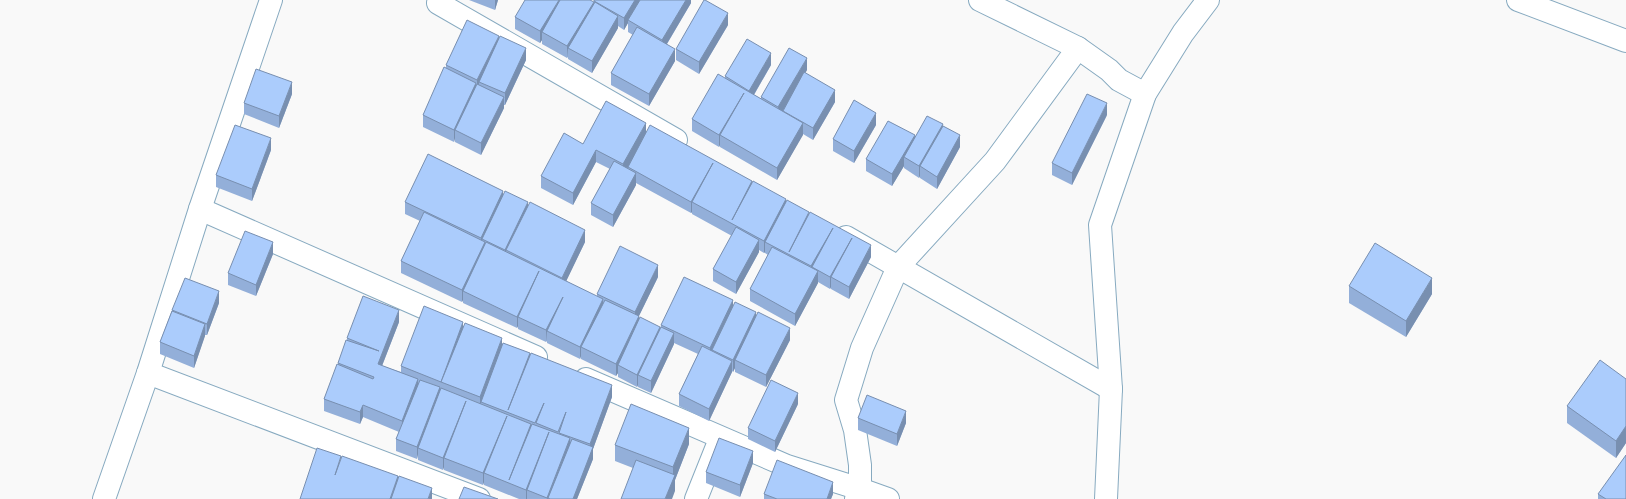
<svg xmlns="http://www.w3.org/2000/svg" width="1626" height="499" font-family="'PT Serif',serif">
	<style>
		.lines { fill: none; stroke-linecap: round; stroke-linejoin: round }
		.minor-casing { stroke: #87aac0; stroke-width: 24 }
		.minor { stroke: #fff; stroke-width: 22 }
		.wall { fill: #93afd9 }
		.shaded-wall { fill: #788fb0 }
		.building { fill: #abccfc; stroke: #788fb0 }
	</style>
	<rect width="100%" height="100%" fill="#f9f9f9"/>
	<g class="lines">
		<!-- minor casing -->
		<g class="minor-casing">
			<g id="minor">
				<path d="M980,0L1078,48L1109,70L1119,80L1145,94"/>
				<path d="M1518,0L1626,41"/>
				<path d="M438,3L676,140"/>
				<path d="M200,209L536,357"/>
				<path d="M846,237L1111,389"/>
				<path d="M148,373L479,499"/>
				<path d="M586,379L787,466L860,489L888,499"/>
				<path d="M104,499L148,373L200,209L271,0"/>
				<path d="M696,499L718,444"/>
				<path d="M856,499L860,489V465L855,430L846,400L862,348L898,267L995,161L1078,48"/>
				<path d="M1106,499L1111,389L1100,225L1145,94L1183,33L1208,0"/>
			</g>
		</g>
		<!-- minor -->
		<use href="#minor" class="minor"/>
	</g>
	<!-- wall -->
	<g class="wall">
		<path d="M469,0H498L495,10Z"/>
		<path d="M691,0V3L667,44L675,61L649,106L611,85V73L633,35L628,32V23L624,30L618,26V28L592,73L568,59V57L567,58L542,44V40L540,43L515,29V17L594,4V1Z"/>
		<path d="M728,25L699,74L676,60V49Z"/>
		<path d="M499,40L526,60L505,105H504V108L481,155L455,142V138L454,142L423,127V115L446,68V65Z"/>
		<path d="M771,65L754,95L761,99V97L807,70L805,73L835,102L813,140L803,134L777,180L720,147V145L719,147L692,131V119L725,78V76Z"/>
		<path d="M292,94L279,128L244,114V103Z"/>
		<path d="M1107,115L1072,185L1052,175V163Z"/>
		<path d="M876,125L854,163L833,151V139Z"/>
		<path d="M943,127L960,147L937,189L920,178V176L919,178L904,168V166L892,186L866,171V159L915,137Z"/>
		<path d="M646,132L752,183L786,203L809,214L871,257L849,299L831,289V287L830,289L818,282V283L795,326L750,301V289L768,255L765,253V252L764,253L759,250V252L736,294L713,281V269L732,236L692,214V212L691,213L636,183V185L613,227L591,215V203L610,169L596,162L573,205L541,188V176L583,144Z"/>
		<path d="M271,150L252,201L216,187V175Z"/>
		<path d="M503,195L528,206L585,242L566,281L597,297V294L658,277L639,316V320L660,329L661,325L733,307L756,316L790,340L766,387L735,372V368L733,372L732,371V372L709,421L679,406V394L698,354L674,343V344L651,393L638,387V385L637,387L618,377V373L616,376L581,359V356L580,359L547,343V341L546,342L518,329V326L517,328L463,303V300L462,302L401,273V261L420,221L405,214V202Z"/>
		<path d="M273,254L256,296L228,285V273Z"/>
		<path d="M1349,286L1432,294L1406,337L1349,303Z"/>
		<path d="M219,303L207,335H205L194,368L160,354V342L172,310Z"/>
		<path d="M399,322L382,366L401,372V366L463,326L502,345L530,356L612,397L593,449V459L577,499H519L484,485V482L483,485L444,470V467L443,470L418,460V454L417,459L396,451V439L399,432L363,417L360,424L324,411V399L338,365V363L347,340V338Z"/>
		<path d="M1626,379V443L1616,458L1567,423V406Z"/>
		<path d="M798,404L775,452L748,439V428Z"/>
		<path d="M858,418L906,423L897,446L858,430Z"/>
		<path d="M689,444L675,480V491L633,468L615,461V445Z"/>
		<path d="M753,463L740,497L706,483V472Z"/>
		<path d="M764,494H833L831,499H764Z"/>
		<path d="M1598,494L1626,499H1598Z"/>
	</g>
	<!-- shaded-wall -->
	<g class="shaded-wall">
		<path d="M495,0H498L495,10Z"/>
		<path d="M559,0H566L542,32V40L540,43V31Z"/>
		<path d="M635,0H642L628,20V23L624,30V18Z"/>
		<path d="M686,0H691V3L662,52V40Z"/>
		<path d="M594,2V14L568,48L567,58V46Z"/>
		<path d="M728,13V25L699,74V62Z"/>
		<path d="M618,16V28L592,73V61Z"/>
		<path d="M499,36V47L479,82V87L477,92V80Z"/>
		<path d="M526,48V60L505,105V93Z"/>
		<path d="M675,49V61L649,106V94Z"/>
		<path d="M771,53V65L749,103V91Z"/>
		<path d="M807,58V70L778,119V107Z"/>
		<path d="M292,82V94L279,128V116Z"/>
		<path d="M476,83V94L455,130V138L454,142V130Z"/>
		<path d="M835,90V102L813,140V128Z"/>
		<path d="M744,93L720,135V145L719,147V135Z"/>
		<path d="M504,97V108L481,155V143Z"/>
		<path d="M1107,103V115L1072,185V173Z"/>
		<path d="M876,113V125L854,163V151Z"/>
		<path d="M646,123V135L623,176V164Z"/>
		<path d="M803,123V135L777,180V168Z"/>
		<path d="M943,124V136L920,166V176L919,178V166Z"/>
		<path d="M915,135V147L904,157V166L892,186V174Z"/>
		<path d="M960,135V147L937,189V177Z"/>
		<path d="M271,138V150L252,201V189Z"/>
		<path d="M596,150V162L573,205V193Z"/>
		<path d="M713,163L692,202V212L691,213V202Z"/>
		<path d="M636,173V185L613,227V215Z"/>
		<path d="M752,181V193L732,220Z"/>
		<path d="M503,191V203L482,239V246L481,250V238Z"/>
		<path d="M786,199V211L765,242V252L764,253V241Z"/>
		<path d="M528,202V214L506,250V260L505,262V250Z"/>
		<path d="M833,228L812,267V276L811,278V266Z"/>
		<path d="M585,230V242L562,290V278Z"/>
		<path d="M852,238L831,277V287L830,289V277Z"/>
		<path d="M759,240V252L736,294V282Z"/>
		<path d="M273,242V254L256,296V285Z"/>
		<path d="M485,242V254L463,291V300L462,302V290Z"/>
		<path d="M871,245V257L849,299V287Z"/>
		<path d="M658,265V277L635,324V312Z"/>
		<path d="M539,271L518,317V326L517,328V317Z"/>
		<path d="M818,271V283L795,326V314Z"/>
		<path d="M1432,278V294L1406,337V321Z"/>
		<path d="M219,291V303L207,335V324Z"/>
		<path d="M563,297L547,331L546,342V330Z"/>
		<path d="M603,299V311L581,347V356L580,359V347Z"/>
		<path d="M733,300V312L712,350V356L710,360V348Z"/>
		<path d="M399,310V322L378,376V364Z"/>
		<path d="M756,312V324L735,360V368L733,372V360Z"/>
		<path d="M639,316V328L618,365V373L616,376V364Z"/>
		<path d="M463,322V339L441,382V398V382Z"/>
		<path d="M205,324V336L194,368V356Z"/>
		<path d="M660,327V339L638,375V385L637,387V375Z"/>
		<path d="M790,328V340L766,387V375Z"/>
		<path d="M674,333V344L651,393V381Z"/>
		<path d="M502,338V354L481,402V412L480,413V397Z"/>
		<path d="M530,353V365L508,410Z"/>
		<path d="M732,361V372L709,421V409Z"/>
		<path d="M418,379V391L402,433V421Z"/>
		<path d="M612,385V397L593,449V459L577,499H573L590,454V444Z"/>
		<path d="M440,387V399L418,448V454L417,459V447Z"/>
		<path d="M798,393V404L775,452V441Z"/>
		<path d="M466,401L444,458V467L443,470V458Z"/>
		<path d="M363,405V417L360,424V412Z"/>
		<path d="M906,411V423L897,446V434Z"/>
		<path d="M507,416L484,473V482L483,485V473Z"/>
		<path d="M531,424V436L509,480Z"/>
		<path d="M1626,426V443L1616,458V441Z"/>
		<path d="M689,428V444L675,480V491L672,499H665L673,478V467Z"/>
		<path d="M549,432L527,490V499H526V490Z"/>
		<path d="M570,438V450L548,499H547Z"/>
		<path d="M753,451V463L740,497V485Z"/>
		<path d="M398,476V488L394,499H390Z"/>
		<path d="M833,482V494L831,499H827Z"/>
		<path d="M432,488V499H428Z"/>
	</g>
	<!-- building -->
	<g class="building">
		<path d="M525,0H559L540,31L515,17Z"/>
		<path d="M560,0H590L594,2L567,46L542,32Z"/>
		<path d="M594,0H635L624,18L594,1Z"/>
		<path d="M640,0H686L662,40L628,20Z"/>
		<path d="M704,0H705L728,13L699,62L676,49Z"/>
		<path d="M595,2L618,16L592,61L568,48Z"/>
		<path d="M467,20L499,36L477,80L446,65Z"/>
		<path d="M637,27L675,49L649,94L611,73Z"/>
		<path d="M500,36L526,48L505,93L479,82Z"/>
		<path d="M747,39L771,53L749,91L725,76Z"/>
		<path d="M789,48L807,58L778,107L761,97Z"/>
		<path d="M444,67L476,83L454,130L423,115Z"/>
		<path d="M256,69L292,82L279,116L244,103Z"/>
		<path d="M804,72L835,90L813,128L783,111Z"/>
		<path d="M718,74L803,123L777,168L720,135L744,93L719,135L692,119Z"/>
		<path d="M477,84L504,97L481,143L455,130Z"/>
		<path d="M1087,94L1107,103L1072,173L1052,163Z"/>
		<path d="M854,100L876,113L854,151L833,139Z"/>
		<path d="M606,101L646,123L623,164L596,150L573,193L541,176L564,133L583,144Z"/>
		<path d="M927,116L943,124L919,166L904,157Z"/>
		<path d="M888,121L915,135L892,174L866,159Z"/>
		<path d="M235,125L271,138L252,189L216,175Z"/>
		<path d="M650,125L752,181L732,220L753,181L786,199L764,241L692,202L713,163L691,202L628,167Z"/>
		<path d="M943,126L960,135L937,177L920,166Z"/>
		<path d="M428,154L503,191L481,238L405,202Z"/>
		<path d="M614,161L636,173L613,215L591,203Z"/>
		<path d="M505,191L528,202L505,250L482,239Z"/>
		<path d="M787,200L809,212L789,252L810,212L871,245L849,287L831,277L852,238L830,277L812,267L833,228L811,266L765,242Z"/>
		<path d="M530,202L585,230L562,278L506,250Z"/>
		<path d="M424,212L485,242L462,290L401,261Z"/>
		<path d="M736,227L759,240L736,282L713,269Z"/>
		<path d="M245,231L273,242L256,285L228,273Z"/>
		<path d="M486,242L603,299L580,347L547,331L563,297L546,330L518,317L539,271L517,317L463,291Z"/>
		<path d="M1375,243L1432,278L1406,321L1349,286Z"/>
		<path d="M620,246L658,265L635,312L597,294Z"/>
		<path d="M772,247L818,271L795,314L750,289Z"/>
		<path d="M684,277L733,300L710,348L661,325Z"/>
		<path d="M185,278L219,291L207,324L172,310Z"/>
		<path d="M363,296L399,310L378,364L418,379L402,421L363,405L360,412L324,399L337,364L373,379L374,377L338,363L346,340L379,351L347,338Z"/>
		<path d="M605,300L639,316L616,364L581,347Z"/>
		<path d="M735,302L756,312L733,360L712,350Z"/>
		<path d="M424,306L463,322L441,382L401,366Z"/>
		<path d="M172,311L205,324L194,356L160,342Z"/>
		<path d="M758,312L790,328L766,375L735,360Z"/>
		<path d="M640,317L660,327L637,375L618,365Z"/>
		<path d="M465,323L502,338L480,397L441,382Z"/>
		<path d="M661,327L674,333L651,381L638,375Z"/>
		<path d="M503,343L530,353L508,410L531,353L612,385L590,444L559,433L566,412L558,432L536,423L544,403L535,423L481,402Z"/>
		<path d="M702,346L732,361L709,409L679,394Z"/>
		<path d="M1600,360L1626,379V426L1616,441L1567,406Z"/>
		<path d="M420,380L440,387L417,447L396,439Z"/>
		<path d="M771,380L798,393L775,441L748,428Z"/>
		<path d="M441,388L531,424L509,480L532,424L570,438L547,498L527,490L549,432L526,490L484,473L507,416L483,473L444,458L466,401L443,458L418,448Z"/>
		<path d="M867,395L906,411L897,434L858,418Z"/>
		<path d="M631,404L689,428L673,467L615,445Z"/>
		<path d="M719,438L753,451L740,485L706,472Z"/>
		<path d="M572,439L593,447L573,499H550L548,498Z"/>
		<path d="M317,448L341,456L335,475L342,456L398,476L390,499H300Z"/>
		<path d="M1626,455V499H1606L1598,494Z"/>
		<path d="M636,460L675,475L665,499H621Z"/>
		<path d="M777,460L833,482L827,499H777L764,494Z"/>
		<path d="M399,476L432,488L428,499H391Z"/>
		<path d="M464,487L498,499H459Z"/>
	</g>
</svg>
